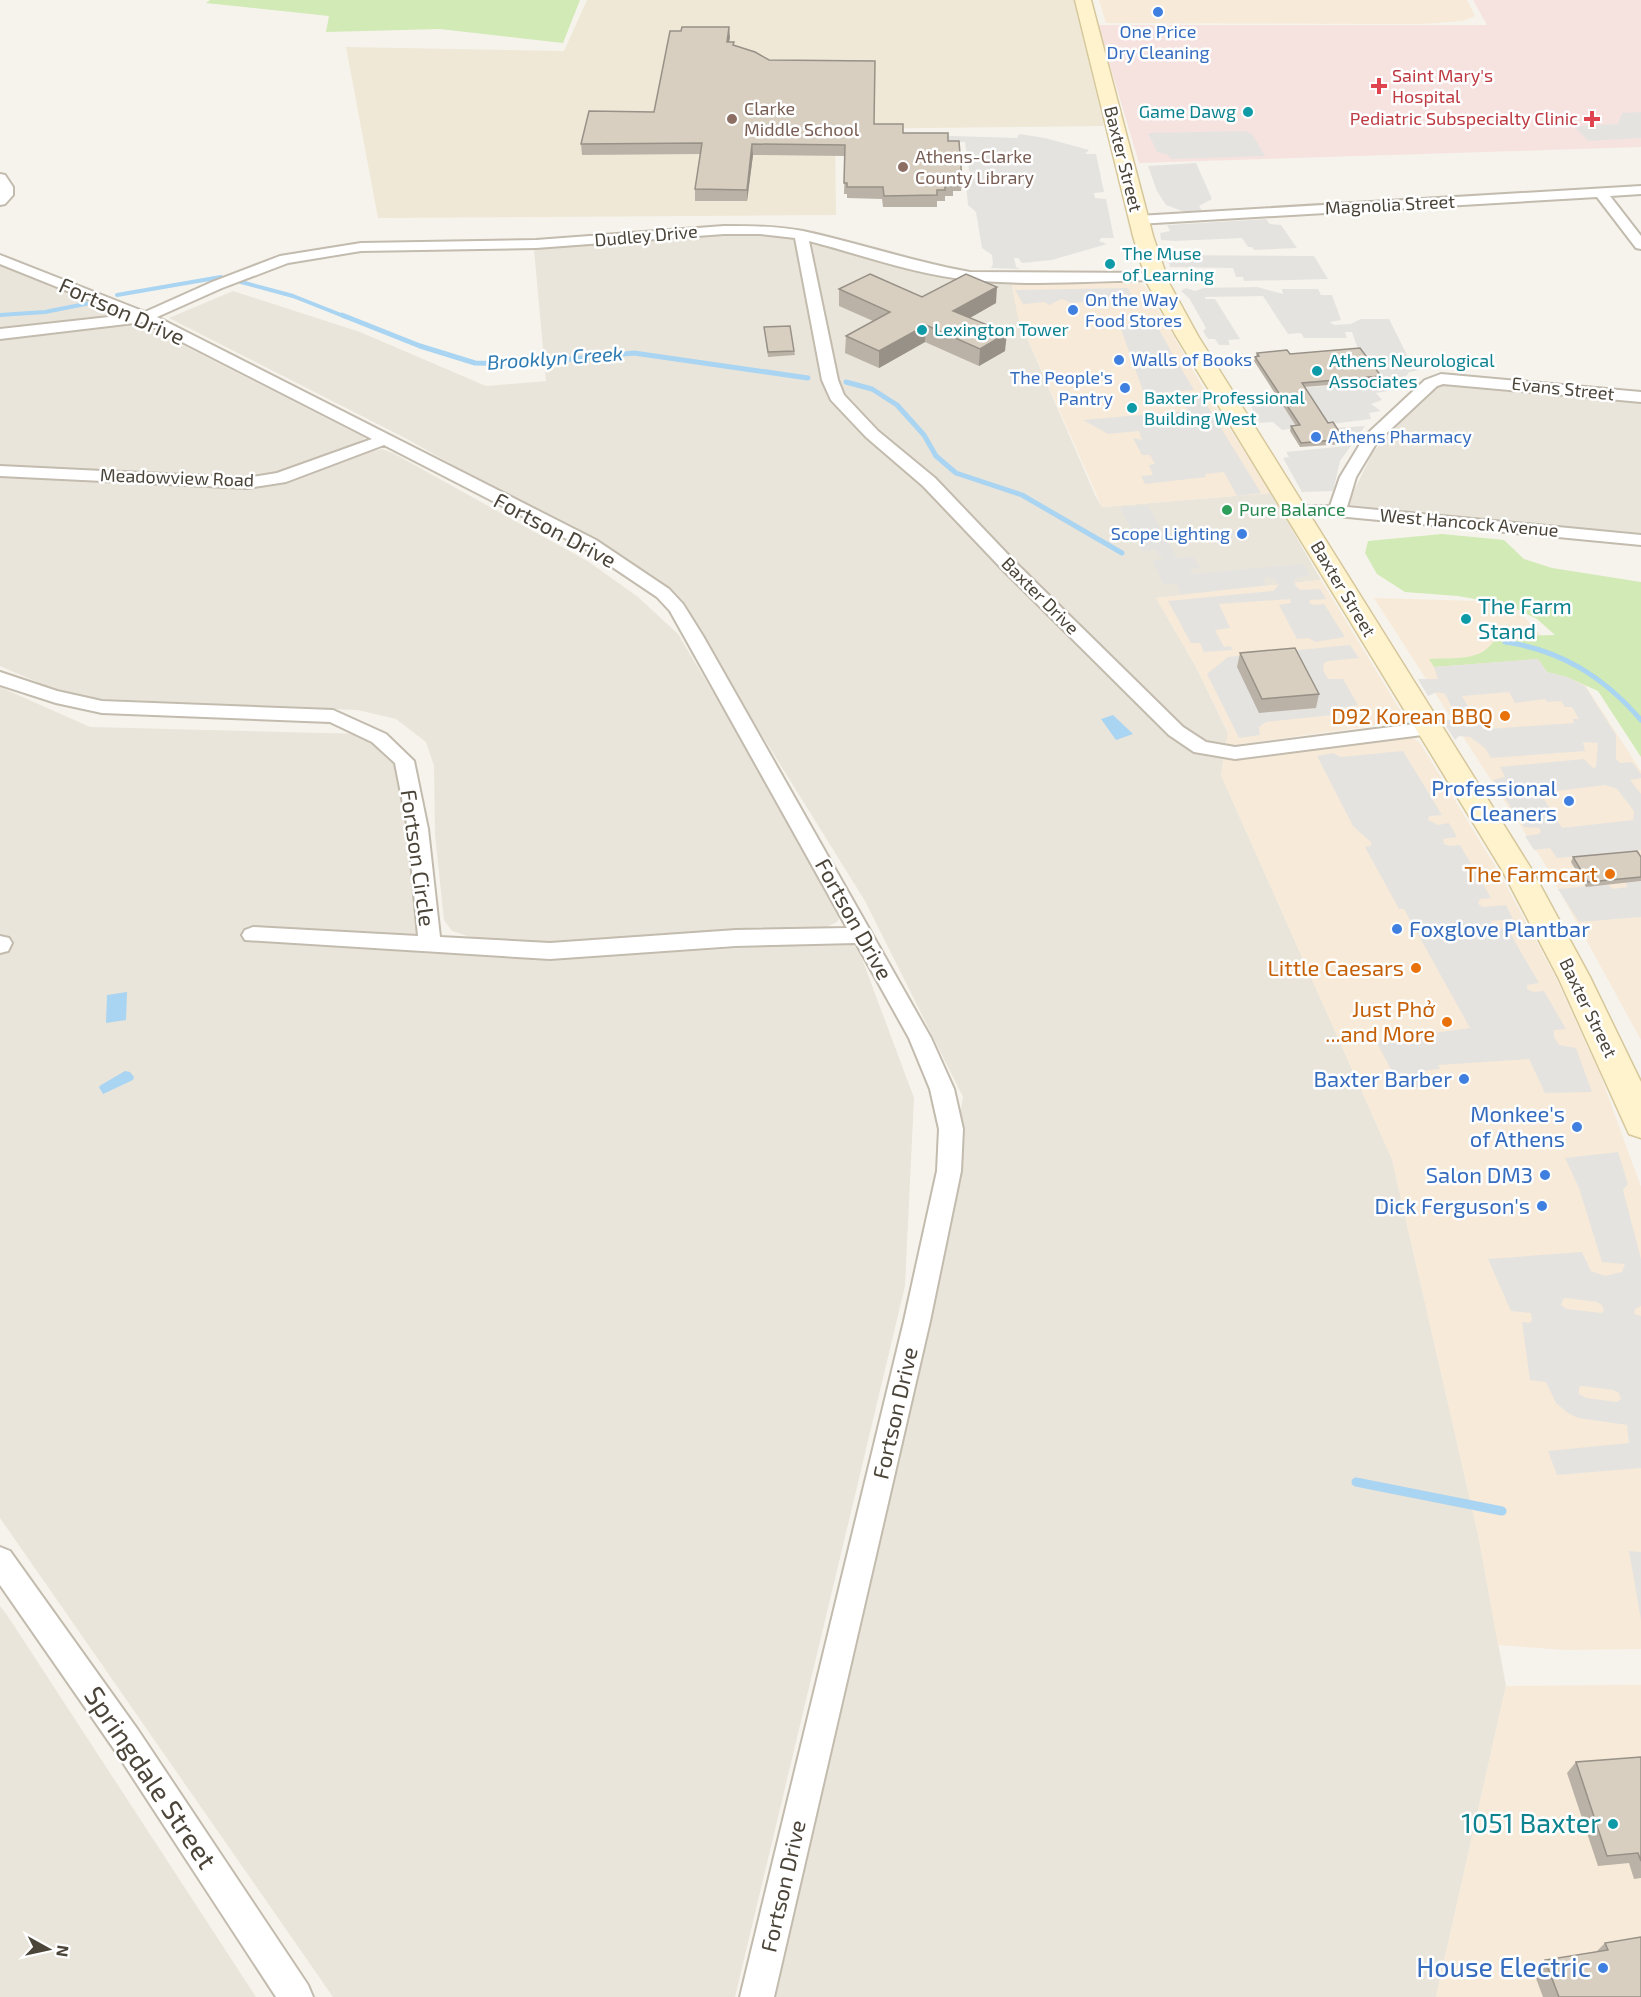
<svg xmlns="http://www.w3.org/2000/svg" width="1641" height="1997" font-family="'Exo 2',sans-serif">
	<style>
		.residential { fill: #eae5da }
		.commercial { fill: #f7ead8 }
		.education { fill: #efe8d6 }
		.medical { fill: #f6e3e0 }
		.green { fill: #d2eab5 }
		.parking { fill: #e5e3e0; fill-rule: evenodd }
		.water { fill: #a9d4f2 }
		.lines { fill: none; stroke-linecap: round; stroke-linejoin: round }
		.stream-far2 { stroke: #a9d4f2; stroke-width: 4 }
		.stream-far1 { stroke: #a9d4f2; stroke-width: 5 }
		.stream { stroke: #a9d4f2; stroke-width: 9 }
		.minor-casing { stroke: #c2bbae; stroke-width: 4 }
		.secondary-casing { stroke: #d6c79b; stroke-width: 3 }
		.minor { fill: #fff; fill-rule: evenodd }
		.secondary { fill: #fff3cd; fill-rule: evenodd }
		.wall { fill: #bab2a6 }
		.shaded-wall { fill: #979187 }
		.building { fill: #d8cfc1; stroke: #979187; stroke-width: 1.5 }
		.shop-dot { fill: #3f7fe0; stroke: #fff; stroke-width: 2 }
		.health-dot { fill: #e0444e; stroke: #fff; stroke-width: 2 }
		.culture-dot { fill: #0f9aa8; stroke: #fff; stroke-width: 2 }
		.education-dot { fill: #8d6e63; stroke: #fff; stroke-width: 2 }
		.leisure-dot { fill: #2e9e5b; stroke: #fff; stroke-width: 2 }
		.food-dot { fill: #e8710a; stroke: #fff; stroke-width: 2 }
		.labels { text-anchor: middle; stroke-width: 5; stroke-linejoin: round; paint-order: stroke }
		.far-shop-label { font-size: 18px; fill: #366cbe; stroke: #fff; text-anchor: start }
		.far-health-label { font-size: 18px; fill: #be3a42; stroke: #fff; text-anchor: start }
		.far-education-label { font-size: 18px; fill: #785e54; stroke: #fff; text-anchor: start }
		.far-culture-label { font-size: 18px; fill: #0d838f; stroke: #fff; text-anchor: start }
		.far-street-label { font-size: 18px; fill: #4b4439; stroke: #fff }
		.far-leisure-label { font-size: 18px; fill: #27864d; stroke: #fff; text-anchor: start }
		.far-water-label { font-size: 20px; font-style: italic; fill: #2e7ab2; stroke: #fff }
		.street-label { font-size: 22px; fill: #4b4439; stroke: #fff }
		.culture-label { font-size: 22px; fill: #0d838f; stroke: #fff; text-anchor: start }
		.food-label { font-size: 22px; fill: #c56008; stroke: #fff; text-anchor: end }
		.shop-label { font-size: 22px; fill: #366cbe; stroke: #fff; text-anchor: end }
		.near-street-label { font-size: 27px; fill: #4b4439; stroke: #fff }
		.near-culture-label { font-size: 27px; fill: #0d838f; stroke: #fff; text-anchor: end }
		.near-shop-label { font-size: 27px; fill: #366cbe; stroke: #fff; text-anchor: end }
	</style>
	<rect width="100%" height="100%" fill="#f6f3ec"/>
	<!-- residential -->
	<g class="residential">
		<path d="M720,233L789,237L834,244L910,266L1011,280L1018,317L1095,495L1102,507L1271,493L1321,580L1156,598L1195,665L1228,733L1221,775L1392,1159L1478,1534L1506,1686L1436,1997H773L903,1439L963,1097L865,901L704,642L650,577L407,439L169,318L233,291L360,332L486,386L546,381L534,249Z"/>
		<path d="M0,264L122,314L108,319L0,329Z"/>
		<path d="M128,325L145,326L365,438L354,445L286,470L257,477L0,465V337Z"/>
		<path d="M1456,383L1641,401V535L1347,505L1373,452L1408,413L1441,384Z"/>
		<path d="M382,449L393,453L589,562L638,597L678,634L750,754L841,916L837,922L826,927L725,930L534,944L483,941L452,931L444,920L435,835L434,766L426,742L396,719L358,710L103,699L65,694L0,666V477L246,489L297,478L369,452Z"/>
		<path d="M0,687L90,727L364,734L399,761L419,953L559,959L812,944H851L858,948L914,1098L905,1286L735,1997H333L0,1518Z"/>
		<path d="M0,1606L7,1615L256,1997H0Z"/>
	</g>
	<!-- commercial -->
	<g class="commercial">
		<path d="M1099,0H1467L1475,16L1463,21L1422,24L1106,23Z"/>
		<path d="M1011,280L1134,281L1144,285L1204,389L1271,493L1102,507L1018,317Z"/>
		<path d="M1321,580L1403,715L1398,721L1370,726L1226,746L1228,732L1195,665L1156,598Z"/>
		<path d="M1374,598L1511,602L1585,685L1641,771V1040L1543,861Z"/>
		<path d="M1402,737L1413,738L1420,743L1500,874L1556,978L1600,1074L1641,1187V1649L1566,1650L1498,1645L1478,1534L1392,1159L1221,775L1224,758L1234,759L1268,756Z"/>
		<path d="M1641,1685V1997H1436L1506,1686Z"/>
	</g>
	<!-- education -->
	<path class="education" d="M587,0H1074L1104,126L835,129L836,215L378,218L346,47L564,51Z"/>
	<!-- medical -->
	<path class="medical" d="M1473,0H1641V147L1139,163L1098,25H1487Z"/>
	<!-- green -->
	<g class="green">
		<path d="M210,0H580L563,43L440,29L326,32L329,16L206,3Z"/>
		<path d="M1442,534L1504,540L1524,559L1552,568L1641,582V757L1598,691L1567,677L1547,672L1538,659L1434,667L1429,659C1455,657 1483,663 1496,637L1555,635L1537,619L1509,605L1458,596L1405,592L1377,574L1365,553L1368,541Z"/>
	</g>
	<!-- parking -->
	<g class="parking">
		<path d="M1641,112V138L1588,141L1574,126L1618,124L1622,113Z"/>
		<path d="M1245,131L1252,134L1265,156L1171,159L1168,155L1157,152L1148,133Z"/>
		<path d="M1019,134L1045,138L1089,150L1085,154H1096L1104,192L1094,193L1095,198L1106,199L1114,238H1101L1099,241L1107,244L1052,260L1022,263L1018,258H1014L1016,267L1020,269L991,268L993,264L992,255L982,248L976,212L968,205L966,184L976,177L972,175L969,170L965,142L911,141L920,135L1017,138Z"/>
		<path d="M1196,163L1212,199L1199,206L1202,211L1185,212L1166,205L1157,191L1148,166Z"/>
		<path d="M1266,219L1270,224L1281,225L1297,248L1254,250L1252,247H1248L1242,238L1175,241L1161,240L1160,233L1170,231L1167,225Z"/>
		<path d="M1167,255L1314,256L1328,279L1244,281L1243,277H1236L1233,268L1170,267Z"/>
		<path d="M1257,287L1283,294L1282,289H1318L1321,295H1332L1341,320L1330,322L1334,325L1351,324L1361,319H1389L1407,355L1419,370L1409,372L1402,383L1394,390L1376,393L1382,400L1371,404L1381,411L1369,413L1371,419L1282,430L1273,422L1260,423L1248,401L1306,396L1301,388L1379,381L1359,352L1352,332H1345L1347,338H1304L1301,333L1288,334L1263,296L1205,297V299H1215L1240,339L1228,340L1230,345H1219L1215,339H1208L1203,331L1206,328L1189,298L1181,291L1186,288L1195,291L1203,288Z"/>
		<path d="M1128,288L1133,299L1071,303L1062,299L1049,305L1045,302L1023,304L1015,290Z"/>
		<path d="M1156,324L1173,355L1194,390L1144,394L1120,326Z"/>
		<path d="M1200,394L1261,493L1237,496L1224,472L1205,474L1206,477L1145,484L1141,476L1153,475L1149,465L1155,464L1150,455H1142L1133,438L1142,440L1139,431L1108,434L1083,420L1188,411L1180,396Z"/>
		<path d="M1365,426L1340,461L1333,491L1302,492L1283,458L1289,457L1286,452L1346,446L1336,428Z"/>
		<path d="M1148,505L1177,558L1193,557L1200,568L1190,569L1192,574L1303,564L1310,575L1294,579L1295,585L1300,590L1320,589L1326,599L1310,600L1309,603L1314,605L1324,604L1345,637L1315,642L1309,638L1297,639L1279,605L1291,603L1290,599L1219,604L1230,628L1215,630L1224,647L1231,646L1232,650L1204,652L1200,643H1191L1168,601L1273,591L1278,586L1276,580L1268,576L1264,579L1265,585L1181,594L1177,584L1164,585L1152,561L1163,559L1155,550L1142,551L1120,507Z"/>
		<path d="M1350,645L1359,658L1328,661L1324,663L1323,670L1328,679H1343L1358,705L1345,707L1342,714L1266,722L1259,727L1260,735L1239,738L1207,674L1228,657Z"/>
		<path d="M1538,659L1547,672L1567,677L1585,686L1616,735V759L1620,763L1632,762L1641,774V778L1630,780L1641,794V850L1557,858L1550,848L1534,850L1525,836L1539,834L1541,831L1539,828L1524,827L1493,780L1505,777L1500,767L1584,759L1593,768L1596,767L1598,743L1583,742L1585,751L1491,758L1485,748L1470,737L1459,736L1455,740L1442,720H1454L1457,717L1445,694L1437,692L1428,696L1418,679H1438L1434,667ZM1509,692L1515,703L1545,699L1547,702L1561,701L1565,707H1572L1579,719H1573L1574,723L1488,729L1477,708H1469L1462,696ZM1605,785L1617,789L1634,811L1633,820L1562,828L1540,793Z"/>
		<path d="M1403,751L1442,815L1429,816L1428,820L1438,825L1449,823L1457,837L1443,839L1444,844L1450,846L1460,845L1491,898L1480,899L1478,904L1483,907L1506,905L1513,919L1491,921V925L1497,929L1507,928L1539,983L1527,985V989L1533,992L1544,991L1566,1029L1554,1030V1037L1559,1045L1576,1048L1592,1092L1545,1093L1529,1059L1438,1065L1440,1069L1421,1071L1427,1087L1401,1089L1376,1041L1470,1028L1404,909H1399L1365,847L1371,846V842L1353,826L1317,756L1333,753L1341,757Z"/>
		<path d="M1641,881V917L1579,922L1558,889L1608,884L1612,889L1628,887L1625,882Z"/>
		<path d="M1618,1152L1628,1184L1623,1190L1641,1259V1306L1635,1309L1634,1314L1641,1316V1468L1557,1475L1548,1451L1629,1443L1627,1425L1578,1418L1568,1413L1556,1403L1546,1382L1530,1380L1522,1322L1530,1323L1532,1320L1531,1313L1511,1311L1488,1259L1582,1252L1591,1271L1605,1276L1622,1272L1625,1264L1602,1262L1579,1188L1565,1158ZM1566,1298L1597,1302L1602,1305L1604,1311L1601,1313L1567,1309L1561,1305L1563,1299ZM1582,1386L1613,1390L1619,1393L1621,1399L1617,1402L1586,1398L1579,1394V1387Z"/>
		<path d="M1629,1551L1641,1552V1620Z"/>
	</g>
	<!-- water -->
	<g class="water">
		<path d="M1113,715L1133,734L1116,740L1101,719Z"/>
		<path d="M127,992L126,1020L106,1023L107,995Z"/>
		<path d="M125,1071L130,1072L134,1077L133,1080L103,1094L99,1087L101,1085Z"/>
	</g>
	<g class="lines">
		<!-- stream-far2 -->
		<g class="stream-far2">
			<path d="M241,282L293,296L346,317"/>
			<path d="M117,295L221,277"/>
			<path d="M0,315L45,312L90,303"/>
		</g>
		<!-- stream-far1 -->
		<g class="stream-far1">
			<path d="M342,315L420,346L475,363L520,364L634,353L808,378"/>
			<path d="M846,382L872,389L897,405L924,435L936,456L956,473L1022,495L1122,553"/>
			<path d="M1505,642C1561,650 1604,677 1641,720"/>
		</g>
		<!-- stream -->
		<path class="stream" d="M1356,1482L1502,1511"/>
		<!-- minor casing -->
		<g class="minor-casing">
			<g id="minor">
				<path d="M0,174L5,175L13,187V195L5,204L0,205Z"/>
				<path d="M1641,186V194L1610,196L1641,236V249L1636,248L1597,197L1138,224L1131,220L1138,216Z"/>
				<path d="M724,226C750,226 777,226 803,231C859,243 913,262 970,272L1160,273L1162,276L1160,279L1155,280C1094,281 1031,286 971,280C920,276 859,254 809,241L838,380L844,395L878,431L935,478L1016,563L1183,727L1206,742L1235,747L1430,722L1437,724L1440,728L1437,732L1430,734L1235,759L1194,752L1169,735L1004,571L923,486L866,437L831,400L822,380L795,238L760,234H724L536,248L361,251L288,263L222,288L157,317L596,540L669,589L683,604L703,636L931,1038L954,1089L963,1129L961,1171L930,1321L774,1997H740L904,1321L937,1171L939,1129L930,1089L909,1038L856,943L736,946L550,959L245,940L242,935L245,930L253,927L418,936L408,829L395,763L372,742L330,722L102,713L56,703L0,685V672L57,691L102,701L333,710L386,734L414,761L428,829L440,937L550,943L736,930L847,928L670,611L657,597L584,548L384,445L286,482L247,488L0,476V466L247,478L277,473L372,439L143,322L0,339V329L127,315L0,264V255L145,312L212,282L280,256L361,243L536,240Z"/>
				<path d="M1441,374L1641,392V402L1443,384L1437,386L1377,442L1356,477L1347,507L1641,535V545L1337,516L1291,515L1288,511L1291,507L1330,506L1340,477L1365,436L1425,380Z"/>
				<path d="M0,936L9,938L12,943L8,951L0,953Z"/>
				<path d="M0,1547L10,1551L138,1730L308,1985L313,1997H276L116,1752L0,1585Z"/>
			</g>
		</g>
		<!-- secondary casing -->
		<g class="secondary-casing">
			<path id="secondary" d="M1075,0H1091L1153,236L1169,283L1198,336L1532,870L1590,977L1641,1082V1138L1629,1134L1558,977L1502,870L1176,336L1147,283L1133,236Z"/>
		</g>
		<!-- minor -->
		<use href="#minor" class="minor"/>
		<!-- secondary -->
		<use href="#secondary" class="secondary"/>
	</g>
	<!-- wall -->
	<g class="wall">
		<path d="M730,37L729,42L734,45L874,124L903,133L948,141L962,180L961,191H953V196H945V201H937V207H883L882,199L847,198V194H844L845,156L753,155L747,201H695V189L700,154L582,155L581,144L654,112Z"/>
		<path d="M839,289L996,303L970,318L1005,351L979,366L925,342L879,368L845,353L846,336L873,321L839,306Z"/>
		<path d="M764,327L794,351L795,355L768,357Z"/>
		<path d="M1257,353L1290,354L1381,376L1380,381L1304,387L1328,423L1344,439L1343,444L1300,447L1290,431L1291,426H1296L1254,361Z"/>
		<path d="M1240,653L1319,694L1316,708L1259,713L1237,667Z"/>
		<path d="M1573,857H1641V881L1586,887L1571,862Z"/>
		<path d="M1641,1757V1878L1634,1879L1629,1863L1598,1866L1567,1773L1576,1762Z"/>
		<path d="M1605,1943L1641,1997H1543L1534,1973L1545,1960L1596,1952Z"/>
	</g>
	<!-- shaded-wall -->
	<g class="shaded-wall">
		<path d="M729,27L730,37L727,53V42Z"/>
		<path d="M752,144L753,155L747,201V190Z"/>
		<path d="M997,287L996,303L952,328L953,311Z"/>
		<path d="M926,325L925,342L879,368V351Z"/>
		<path d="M1007,333L1005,351L979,366L980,349Z"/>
	</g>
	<!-- building -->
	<g class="building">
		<path d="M682,27H729L727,42H734L733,45L755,52L769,60L875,61L874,124H903V133H948V141H959L962,180H953V185H945V190H937V195L884,196L883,187H847V183H844L845,145L752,144L747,190L695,189L702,143L581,144L589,111L654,112L670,31H681Z"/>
		<path d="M870,274L922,297L966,274L997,287L953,311L1007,333L980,349L926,325L879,351L846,336L890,312L839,289Z"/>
		<path d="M790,326L794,351L768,352L764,327Z"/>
		<path d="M1360,348L1381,376L1302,383L1328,423L1333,422L1344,439L1301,443L1291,426L1300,425L1255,357L1259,356L1257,353L1287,350L1290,354Z"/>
		<path d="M1295,648L1319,694L1262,699L1240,653Z"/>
		<path d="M1637,851L1641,857V877L1588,882L1573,857Z"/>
		<path d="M1641,1757V1861L1638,1853L1607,1856L1576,1762Z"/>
		<path d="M1641,1937V1997H1559L1545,1960L1608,1950L1605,1943Z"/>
	</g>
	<!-- markers -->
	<g class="shop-dot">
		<circle cx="1158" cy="12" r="6"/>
		<circle cx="1073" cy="310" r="6"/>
		<circle cx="1119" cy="360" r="6"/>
		<circle cx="1125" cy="388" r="6"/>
		<circle cx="1316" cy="437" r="6"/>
		<circle cx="1242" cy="534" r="6"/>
		<circle cx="1569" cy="801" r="6"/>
		<circle cx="1397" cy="929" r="6"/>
		<circle cx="1464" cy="1079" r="6"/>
		<circle cx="1577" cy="1127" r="6"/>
		<circle cx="1545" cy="1175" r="6"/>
		<circle cx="1542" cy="1206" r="6"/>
		<circle cx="1603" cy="1968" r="6"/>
	</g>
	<g class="health-dot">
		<path d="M1376 77h6v6h6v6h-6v6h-6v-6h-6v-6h6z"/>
		<path d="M1589 110h6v6h6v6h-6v6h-6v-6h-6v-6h6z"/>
	</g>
	<g class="culture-dot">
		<circle cx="1248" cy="112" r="6"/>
		<circle cx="1110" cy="264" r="6"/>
		<circle cx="922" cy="330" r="6"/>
		<circle cx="1317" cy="371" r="6"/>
		<circle cx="1132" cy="408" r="6"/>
		<circle cx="1466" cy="619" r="6"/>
		<circle cx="1613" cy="1824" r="6"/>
	</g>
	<g class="education-dot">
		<circle cx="732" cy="119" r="6"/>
		<circle cx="903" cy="167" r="6"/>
	</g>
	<circle class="leisure-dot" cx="1227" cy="510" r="6"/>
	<g class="food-dot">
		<circle cx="1505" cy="716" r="6"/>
		<circle cx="1610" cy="874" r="6"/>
		<circle cx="1416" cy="968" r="6"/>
		<circle cx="1447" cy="1022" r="6"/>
	</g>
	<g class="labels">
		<!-- far-shop labels -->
		<g class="far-shop-label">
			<text x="1158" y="38" text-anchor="middle">One Price<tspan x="1158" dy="21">Dry Cleaning</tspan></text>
			<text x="1085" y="306">On the Way<tspan x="1085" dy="21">Food Stores</tspan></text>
			<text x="1131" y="366">Walls of Books</text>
			<text x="1113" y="384" text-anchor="end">The People's<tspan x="1113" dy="21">Pantry</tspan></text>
			<text x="1328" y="443">Athens Pharmacy</text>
			<text x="1230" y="540" text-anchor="end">Scope Lighting</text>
		</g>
		<!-- far-health labels -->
		<g class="far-health-label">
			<text x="1392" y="82">Saint Mary's<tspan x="1392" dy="21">Hospital</tspan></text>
			<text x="1578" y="125" text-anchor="end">Pediatric Subspecialty Clinic</text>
		</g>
		<!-- far-education labels -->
		<g class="far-education-label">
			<text x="744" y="115">Clarke<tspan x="744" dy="21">Middle School</tspan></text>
			<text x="915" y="163">Athens-Clarke<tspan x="915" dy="21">County Library</tspan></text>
		</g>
		<!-- far-culture labels -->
		<g class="far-culture-label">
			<text x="1236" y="118" text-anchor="end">Game Dawg</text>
			<text x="1122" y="260">The Muse<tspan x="1122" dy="21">of Learning</tspan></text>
			<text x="934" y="336">Lexington Tower</text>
			<text x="1329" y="367">Athens Neurological<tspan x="1329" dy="21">Associates</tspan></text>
			<text x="1144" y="404">Baxter Professional<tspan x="1144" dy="21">Building West</tspan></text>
		</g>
		<!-- far-street labels -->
		<g class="far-street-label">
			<text transform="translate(1123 159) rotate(76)" y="6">Baxter Street</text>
			<text transform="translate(1390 205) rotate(-3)" y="6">Magnolia Street</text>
			<text transform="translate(646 236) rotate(-5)" y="6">Dudley Drive</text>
			<text transform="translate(1563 389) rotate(6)" y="6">Evans Street</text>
			<text transform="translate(177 478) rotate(2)" y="6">Meadowview Road</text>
			<text transform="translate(1469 523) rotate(5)" y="6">West Hancock Avenue</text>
			<text transform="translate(1343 589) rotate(59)" y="6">Baxter Street</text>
			<text transform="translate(1040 596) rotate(45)" y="6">Baxter Drive</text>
			<text transform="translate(1588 1008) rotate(64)" y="6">Baxter Street</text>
		</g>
		<!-- far-leisure labels -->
		<g class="far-leisure-label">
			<text x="1239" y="516">Pure Balance</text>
		</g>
		<!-- far-water labels -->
		<g class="far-water-label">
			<text transform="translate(555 358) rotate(-4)" y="7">Brooklyn Creek</text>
		</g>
		<!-- street labels -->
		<g class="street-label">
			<text transform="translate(122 311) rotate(24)" y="8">Fortson Drive</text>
			<text transform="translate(555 530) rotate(28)" y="8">Fortson Drive</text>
			<text transform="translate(418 858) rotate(82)" y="8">Fortson Circle</text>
			<text transform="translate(854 919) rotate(61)" y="8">Fortson Drive</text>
			<text transform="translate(895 1413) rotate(-77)" y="8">Fortson Drive</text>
			<text transform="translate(783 1886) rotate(-77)" y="8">Fortson Drive</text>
		</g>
		<!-- culture labels -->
		<g class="culture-label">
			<text x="1478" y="614">The Farm<tspan x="1478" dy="25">Stand</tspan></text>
		</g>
		<!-- food labels -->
		<g class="food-label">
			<text x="1493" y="724">D92 Korean BBQ</text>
			<text x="1598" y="882">The Farmcart</text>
			<text x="1404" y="976">Little Caesars</text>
			<text x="1435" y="1017">Just Phở<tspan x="1435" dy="25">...and More</tspan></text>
		</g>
		<!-- shop labels -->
		<g class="shop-label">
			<text x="1557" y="796">Professional<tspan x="1557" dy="25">Cleaners</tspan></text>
			<text x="1409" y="937" text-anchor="start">Foxglove Plantbar</text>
			<text x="1452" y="1087">Baxter Barber</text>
			<text x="1565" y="1122">Monkee's<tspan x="1565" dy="25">of Athens</tspan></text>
			<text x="1533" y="1183">Salon DM3</text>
			<text x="1530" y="1214">Dick Ferguson's</text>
		</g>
		<!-- near-street labels -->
		<g class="near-street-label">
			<text transform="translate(150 1778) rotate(56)" y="9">Springdale Street</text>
		</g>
		<!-- near-culture labels -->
		<g class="near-culture-label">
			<text x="1601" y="1833">1051 Baxter</text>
		</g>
		<!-- near-shop labels -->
		<g class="near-shop-label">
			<text x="1591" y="1977">House Electric</text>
		</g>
	</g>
	<!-- north arrow -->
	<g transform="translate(48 1949) rotate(98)" stroke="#ffffff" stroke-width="4.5" paint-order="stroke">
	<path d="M0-4.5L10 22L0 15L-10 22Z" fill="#4b4439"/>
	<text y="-9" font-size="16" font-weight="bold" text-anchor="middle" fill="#4b4439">N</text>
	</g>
</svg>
